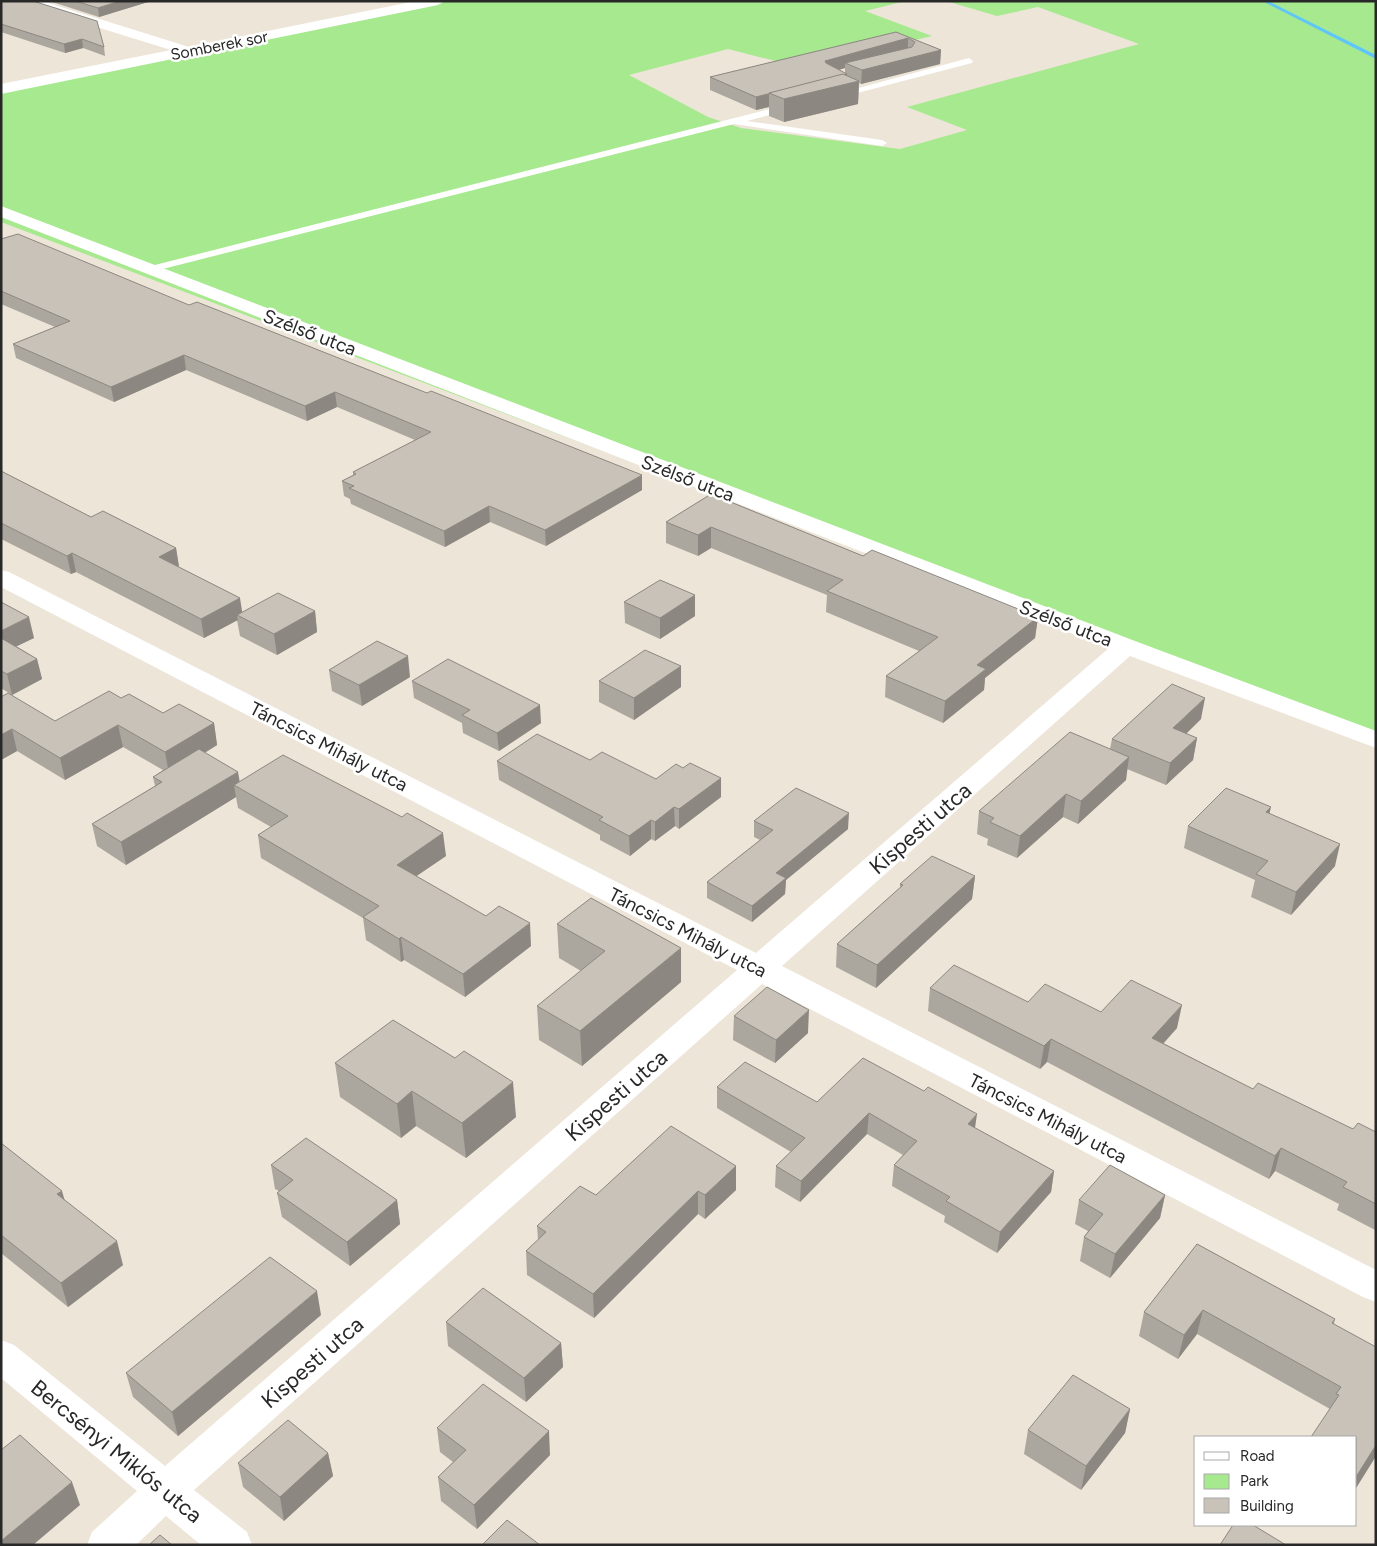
<svg xmlns="http://www.w3.org/2000/svg" width="1377" height="1546" font-family="Figtree,sans-serif">
	<style>
		.green { fill: #a7e98f }
		.lines { fill: none; stroke-linecap: round; stroke-linejoin: round }
		.stream { fill: #60c6fa; fill-rule: evenodd }
		.lane { fill: #fff; fill-rule: evenodd }
		.street { fill: #fff; fill-rule: evenodd }
		.wall { fill: #aca79e; fill-rule: evenodd }
		.shaded-wall { fill: #8c8881 }
		.building { fill: #c8c2b8; stroke: #8c8881 }
		.labels { text-anchor: middle; stroke-width: 5; stroke-linejoin: round; paint-order: stroke }
		.far-street-label { font-size: 16px; fill: #282828; stroke: #fff }
		.street-label { font-size: 19px; fill: #282828; stroke: #fff }
		.near-street-label { font-size: 22px; fill: #282828; stroke: #fff }
	</style>
	<rect width="100%" height="100%" fill="#ede5d8"/>
	<!-- green -->
	<path class="green" d="M419,1H906L865,11L932,36L799,67L728,49L629,75L708,117L741,128L900,149L967,130L907,107L1139,44L1038,7L997,16L946,1H1376V745L1,222V87Z"/>
	<g class="lines">
		<!-- stream -->
		<path class="stream" d="M1262,1H1268L1376,55V59Z"/>
		<!-- lane -->
		<g class="lane">
			<path d="M969,58L973,61L972,63L838,98L833,95Z"/>
			<path d="M790,104L793,105V109L747,121L882,140L887,143L882,146L734,124L147,273L142,270L143,268Z"/>
		</g>
		<!-- street -->
		<g class="street">
			<path d="M20,1H42L189,47L416,1H445L438,5L1,94V84L171,50L22,4Z"/>
			<path d="M1,206L1135,641L1376,731V748L1130,656L782,966L1376,1270V1302L1363,1297L762,984L194,1490L247,1532L252,1545H201L166,1516L136,1545H87L92,1532L137,1491L1,1378V1340L14,1345L165,1466L737,970L1,587V570L9,572L756,953L1109,648L1,217Z"/>
		</g>
	</g>
	<!-- wall -->
	<g class="wall">
		<path d="M1,1L104,47L105,56L83,48L65,53L1,32Z"/>
		<path d="M49,1H148V2L99,17Z"/>
		<path d="M896,32L941,50L940,64L861,84L859,83L858,104L784,122L769,116V107L756,110L710,90V77ZM845,68V73L839,70Z"/>
		<path d="M1,238L189,305L642,490L546,546L490,522L445,547L351,504L350,499L344,496L342,481L353,475V472L415,440L337,407L307,421L186,370L114,402L16,358L13,344L55,327L1,304Z"/>
		<path d="M1,471L91,517L176,548L179,567L242,613L315,611L317,632L277,655L240,636L237,620L204,638L76,572L71,574L1,539Z"/>
		<path d="M711,494L863,556L1038,617L1035,638L985,678L984,690L943,723L885,697L886,676L919,651L826,612L827,595L711,548L698,556L666,543V522Z"/>
		<path d="M1,602L34,638L16,646L37,659L42,679L12,695L1,688Z"/>
		<path d="M624,602L695,616L660,639L625,623Z"/>
		<path d="M329,670L410,677L362,706L332,691Z"/>
		<path d="M412,681L541,723L499,751L463,733L462,723L414,698Z"/>
		<path d="M599,681L681,687L634,720L599,702Z"/>
		<path d="M1,697L55,721L121,698L163,713L214,723L217,745L205,753L239,782L446,856L416,876L531,946L465,997L404,960L401,962L366,940L363,918L261,858L258,835L271,827L238,808L236,797L126,865L97,846L92,824L155,786L153,777L163,770L123,747L65,780L17,751L1,760Z"/>
		<path d="M1201,719L1186,734L1197,738L1193,760L1166,785L1127,769L1126,780L1078,824L1063,817L1017,858L987,845L988,839L977,834L979,811L1110,749L1112,739Z"/>
		<path d="M590,760L656,779L721,797L679,829L675,826L655,841L651,839L630,856L600,840V835L499,780L497,761Z"/>
		<path d="M1270,814L1335,866L1291,915L1251,897L1255,880L1184,848L1188,826Z"/>
		<path d="M754,821L848,829L786,880L785,894L752,922L707,898V882L760,840L754,837Z"/>
		<path d="M975,876L972,899L876,988L836,967L837,944L900,888V884Z"/>
		<path d="M557,924L681,982L582,1066L539,1040L537,1006L581,971L559,958Z"/>
		<path d="M930,988L1101,1012L1177,1028L1163,1043L1253,1089L1353,1129L1376,1132V1230H1375L1337,1210L1339,1204L1275,1171L1269,1179L1047,1062L1040,1069L928,1011Z"/>
		<path d="M734,1016L808,1033L775,1063L733,1040Z"/>
		<path d="M455,1058L516,1117L466,1158L416,1126L401,1138L340,1097L335,1063Z"/>
		<path d="M717,1087L817,1102L975,1128L1054,1171L1051,1192L997,1253L944,1222L945,1216L892,1186L894,1165L903,1155L867,1134L800,1202L775,1187L776,1166L791,1152L717,1108Z"/>
		<path d="M1,1143L65,1200L123,1265L68,1307L1,1253Z"/>
		<path d="M271,1165L397,1200L400,1224L350,1266L282,1217L277,1193L279,1191L275,1189Z"/>
		<path d="M736,1166V1190L705,1219L698,1214L594,1318L527,1275L526,1251L538,1240L537,1226L596,1195Z"/>
		<path d="M1165,1195L1160,1218L1110,1278L1080,1261L1084,1237L1088,1231L1075,1224L1079,1200Z"/>
		<path d="M1197,1244L1335,1319L1334,1324L1376,1456L1356,1488V1437L1330,1409L1197,1334L1178,1359L1139,1336L1144,1312Z"/>
		<path d="M321,1315L178,1436L133,1397L126,1373Z"/>
		<path d="M446,1322L561,1343L563,1367L526,1402L448,1346Z"/>
		<path d="M1130,1409L1125,1433L1081,1490L1024,1454L1028,1430Z"/>
		<path d="M437,1428L550,1455L477,1529L441,1501L438,1477L453,1462L440,1452Z"/>
		<path d="M328,1453L333,1476L284,1521L243,1487L238,1463Z"/>
	</g>
	<!-- shaded-wall -->
	<g class="shaded-wall">
		<path d="M120,1H148V2L99,17L98,8Z"/>
		<path d="M908,38V51L845,63V68L824,74L825,61Z"/>
		<path d="M82,39L83,48L65,53L64,44Z"/>
		<path d="M941,50L940,64L861,84L862,70Z"/>
		<path d="M847,74V84L859,81L858,104L784,122V99Z"/>
		<path d="M769,93V107L756,110V97Z"/>
		<path d="M184,355L186,370L114,402L111,387Z"/>
		<path d="M335,392L337,407L307,421L305,406Z"/>
		<path d="M642,475V490L546,546L545,530Z"/>
		<path d="M489,506L490,522L445,547L444,531Z"/>
		<path d="M711,527V548L698,556V535Z"/>
		<path d="M176,548L179,567L159,557Z"/>
		<path d="M72,553L76,572L71,574L67,556Z"/>
		<path d="M695,595V616L660,639V618Z"/>
		<path d="M240,598L243,617L237,615L238,620L204,638L201,619Z"/>
		<path d="M315,611L317,632L277,655L274,634Z"/>
		<path d="M29,617L34,638L1,654V631Z"/>
		<path d="M1038,617L1035,638L985,678L984,690L943,723L945,701L977,665Z"/>
		<path d="M408,656L410,677L362,706L359,685Z"/>
		<path d="M37,659L42,679L12,695L7,674Z"/>
		<path d="M681,666V687L634,720V698Z"/>
		<path d="M1205,698L1201,719L1169,750L1173,728Z"/>
		<path d="M540,705L541,723L499,751L497,733Z"/>
		<path d="M214,723L217,745L169,774L165,752Z"/>
		<path d="M118,725L123,747L65,780L60,758Z"/>
		<path d="M12,729L17,751L1,760V735Z"/>
		<path d="M1197,738L1193,760L1166,785L1170,763Z"/>
		<path d="M1129,757L1126,780L1078,824L1081,801Z"/>
		<path d="M238,772L241,789L234,785L236,797L126,865L121,842Z"/>
		<path d="M721,778V797L679,829V809Z"/>
		<path d="M1066,794L1063,817L1017,858L1020,836Z"/>
		<path d="M674,807L675,826L655,841V822Z"/>
		<path d="M1271,807L1266,829V812Z"/>
		<path d="M849,813L848,829L786,880L785,894L752,922V906L776,873Z"/>
		<path d="M651,820V839L630,856L629,836Z"/>
		<path d="M443,833L446,856L399,888L397,865Z"/>
		<path d="M1340,844L1335,866L1291,915L1296,892Z"/>
		<path d="M975,876L972,899L876,988L877,965Z"/>
		<path d="M530,923L531,946L465,997L463,974Z"/>
		<path d="M401,937L404,960L401,962L399,939Z"/>
		<path d="M681,948V982L582,1066L580,1031Z"/>
		<path d="M1182,1005L1177,1028L1148,1061L1152,1038Z"/>
		<path d="M809,1010L808,1033L775,1063L776,1040Z"/>
		<path d="M1051,1039L1047,1062L1040,1069L1044,1046Z"/>
		<path d="M513,1082L516,1117L466,1158L462,1123Z"/>
		<path d="M412,1091L416,1126L401,1138L397,1104Z"/>
		<path d="M869,1113L867,1134L800,1202L801,1181Z"/>
		<path d="M977,1114L974,1135L968,1124Z"/>
		<path d="M1281,1148L1275,1171L1269,1179L1275,1156Z"/>
		<path d="M736,1166V1190L705,1219V1195Z"/>
		<path d="M1054,1171L1051,1192L997,1253L1000,1232Z"/>
		<path d="M62,1191L69,1215L57,1194Z"/>
		<path d="M698,1191V1214L594,1318L593,1294Z"/>
		<path d="M1165,1195L1160,1218L1110,1278L1115,1254Z"/>
		<path d="M397,1200L400,1224L350,1266L347,1242Z"/>
		<path d="M117,1241L123,1265L68,1307L61,1283Z"/>
		<path d="M317,1291L321,1315L178,1436L172,1412Z"/>
		<path d="M1203,1310L1197,1334L1178,1359L1184,1335Z"/>
		<path d="M561,1343L563,1367L526,1402L524,1378Z"/>
		<path d="M1130,1409L1125,1433L1081,1490L1086,1466Z"/>
		<path d="M549,1431L550,1455L477,1529L474,1505Z"/>
		<path d="M1376,1445V1456L1356,1488V1477Z"/>
		<path d="M328,1453L333,1476L284,1521L280,1497Z"/>
		<path d="M72,1482L80,1505L33,1545H1V1541Z"/>
	</g>
	<!-- building -->
	<g class="building">
		<path d="M1,1H33L97,21L104,47L82,39L64,44L1,24Z"/>
		<path d="M75,1H120L98,8Z"/>
		<path d="M896,32L941,50L862,70L845,63L912,47L915,42L908,38L825,61L826,63L847,74L756,97L710,77Z"/>
		<path d="M843,74L859,81L784,99L769,93Z"/>
		<path d="M18,234L189,305L197,302L427,393L431,391L642,475L545,530L489,506L444,531L349,488L354,486L342,481L356,474L353,472L431,432L335,392L305,406L184,355L111,387L13,344L70,321L1,291V239Z"/>
		<path d="M1,471L91,517L103,511L176,548L159,557L240,598L201,619L72,553L67,556L1,523Z"/>
		<path d="M711,494L863,556L872,550L1038,617L977,665L986,669L945,701L886,676L938,637L827,591L843,580L711,527L698,535L666,522Z"/>
		<path d="M660,580L695,595L660,618L624,602Z"/>
		<path d="M278,593L315,611L274,634L237,615Z"/>
		<path d="M1,602L29,617L1,631Z"/>
		<path d="M1,638L37,659L7,674L1,671Z"/>
		<path d="M377,641L408,656L359,685L329,670Z"/>
		<path d="M645,650L681,666L634,698L599,681Z"/>
		<path d="M448,659L540,705L497,733L462,715L470,710L412,681Z"/>
		<path d="M1172,684L1205,698L1173,728L1197,738L1170,763L1112,739Z"/>
		<path d="M109,691L121,698L129,694L163,713L179,704L214,723L165,752L118,725L60,758L12,729L1,735V697L8,693L55,721Z"/>
		<path d="M1070,732L1129,757L1081,801L1066,794L1020,836L990,822L994,818L979,811Z"/>
		<path d="M537,734L590,760L602,752L656,779L676,764L683,768L690,763L721,778L679,809L674,807L655,822L651,820L629,836L599,820L603,817L497,761Z"/>
		<path d="M199,749L238,772L121,842L92,824L162,782L153,777Z"/>
		<path d="M283,755L402,817L407,813L443,833L397,865L486,916L499,906L530,923L463,974L401,937L399,939L363,917L379,906L258,835L288,816L234,785Z"/>
		<path d="M796,788L849,813L776,873L786,878L752,906L707,882L773,830L754,821Z"/>
		<path d="M1226,788L1271,807L1266,812L1340,844L1296,892L1256,874L1268,861L1188,826Z"/>
		<path d="M932,856L975,876L877,965L837,944L903,885L900,884Z"/>
		<path d="M591,898L681,948L580,1031L537,1006L605,951L557,924Z"/>
		<path d="M954,965L1028,1002L1045,984L1101,1012L1131,980L1182,1005L1152,1038L1253,1089L1258,1083L1353,1129L1358,1123L1376,1132V1204L1343,1187L1347,1182L1281,1148L1275,1156L1051,1039L1044,1046L930,988Z"/>
		<path d="M767,987L809,1010L776,1040L734,1016Z"/>
		<path d="M393,1020L455,1058L464,1051L513,1082L462,1123L412,1091L397,1104L335,1063Z"/>
		<path d="M863,1058L924,1091L928,1087L977,1114L968,1124L1054,1171L1000,1232L946,1201L950,1197L894,1165L917,1141L869,1113L801,1181L776,1166L805,1138L717,1087L745,1062L817,1102Z"/>
		<path d="M671,1126L736,1166L705,1195L698,1191L593,1294L526,1251L546,1232L537,1226L580,1186L596,1195Z"/>
		<path d="M306,1138L397,1200L347,1242L277,1193L293,1180L271,1165Z"/>
		<path d="M1,1143L62,1191L57,1194L117,1241L61,1283L1,1235Z"/>
		<path d="M1110,1165L1165,1195L1115,1254L1084,1237L1103,1214L1079,1200Z"/>
		<path d="M1197,1244L1335,1319L1332,1323L1376,1347V1445L1356,1477V1437H1311L1339,1395L1336,1394L1341,1387L1203,1310L1184,1335L1144,1312Z"/>
		<path d="M270,1257L317,1291L172,1412L126,1373Z"/>
		<path d="M483,1288L561,1343L524,1378L446,1322Z"/>
		<path d="M1073,1375L1130,1409L1086,1466L1028,1430Z"/>
		<path d="M483,1384L549,1431L474,1505L438,1477L466,1450L437,1428Z"/>
		<path d="M288,1420L328,1453L280,1497L238,1463Z"/>
		<path d="M20,1435L72,1482L1,1541V1450Z"/>
		<path d="M507,1520L540,1545H482Z"/>
		<path d="M1233,1525H1253L1286,1545H1220Z"/>
		<path d="M160,1535L172,1545H149Z"/>
	</g>
	<g class="labels">
		<!-- far-street labels -->
		<g class="far-street-label">
			<text transform="translate(219 45) rotate(-11)" y="6">Somberek sor</text>
		</g>
		<!-- street labels -->
		<g class="street-label">
			<text transform="translate(310 332) rotate(21)" y="7">Szélső utca</text>
			<text transform="translate(688 478) rotate(21)" y="7">Szélső utca</text>
			<text transform="translate(1066 623) rotate(21)" y="7">Szélső utca</text>
			<text transform="translate(329 746) rotate(27)" y="7">Táncsics Mihály utca</text>
			<text transform="translate(688 932) rotate(27)" y="7">Táncsics Mihály utca</text>
			<text transform="translate(1048 1118) rotate(27)" y="7">Táncsics Mihály utca</text>
		</g>
		<!-- near-street labels -->
		<g class="near-street-label">
			<text transform="translate(920 828) rotate(-41)" y="8">Kispesti utca</text>
			<text transform="translate(616 1095) rotate(-41)" y="8">Kispesti utca</text>
			<text transform="translate(312 1362) rotate(-41)" y="8">Kispesti utca</text>
			<text transform="translate(117 1451) rotate(39)" y="8">Bercsényi Miklós utca</text>
		</g>
	</g>
	<!-- border -->
	<rect width="1377" height="1546" fill="none" stroke="#282828" stroke-width="5"/>
	<!-- legend -->
	<rect x="1194" y="1436" width="162" height="90" fill="#ffffff" stroke="#a9a9a9"/>
	<rect x="1204" y="1452" width="25" height="8" fill="#ffffff" stroke="#a9a9a9"/>
	<text x="1240" y="1461" font-size="15" fill="#282828">Road</text>
	<rect x="1204" y="1474" width="25" height="15" fill="#a7e98f" stroke="#a9a9a9"/>
	<text x="1240" y="1486" font-size="15" fill="#282828">Park</text>
	<rect x="1204" y="1498" width="25" height="15" fill="#c8c2b8" stroke="#a9a9a9"/>
	<text x="1240" y="1511" font-size="15" fill="#282828">Building</text>
</svg>
